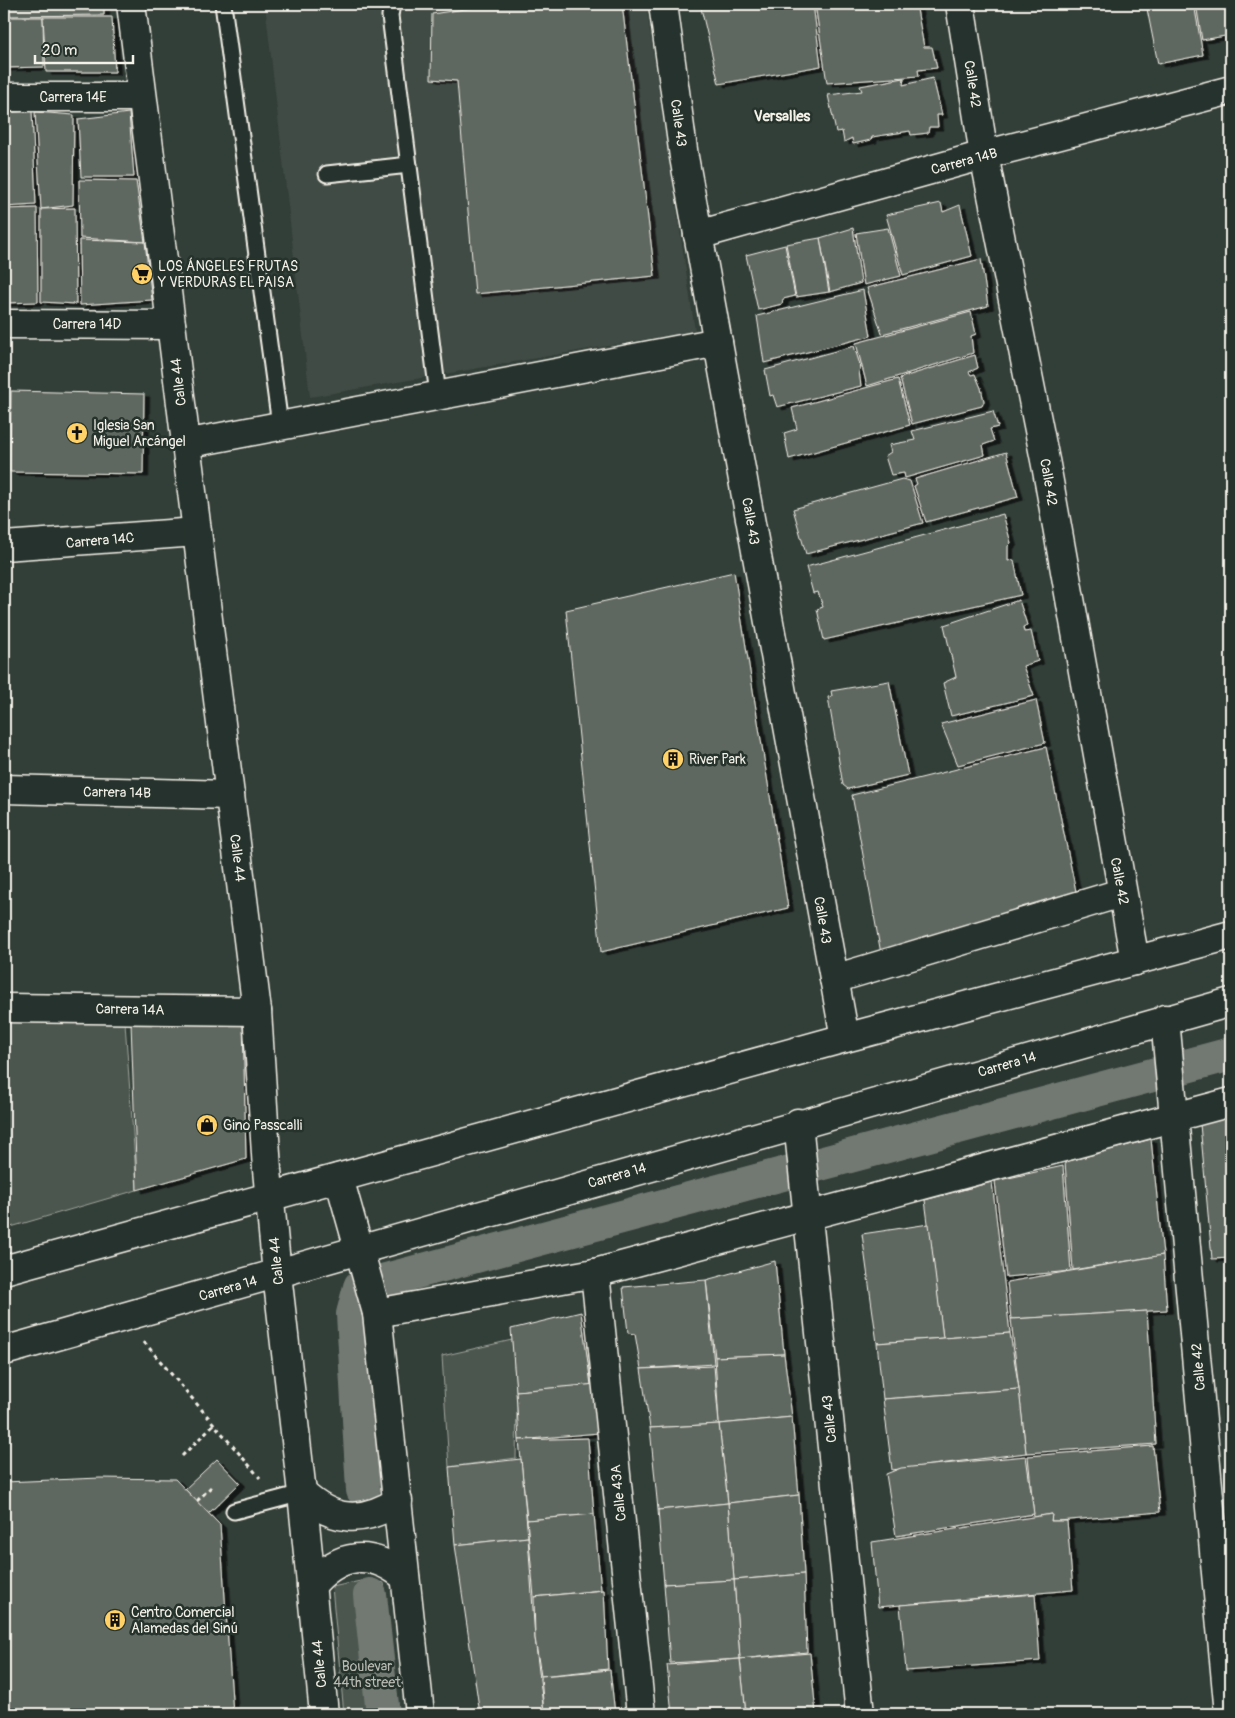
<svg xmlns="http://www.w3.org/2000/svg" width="1235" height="1718" font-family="Pangolin,sans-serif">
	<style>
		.built { fill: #404b44 }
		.green { fill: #4c564f; stroke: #a0a49c }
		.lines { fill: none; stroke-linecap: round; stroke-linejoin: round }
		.canal { stroke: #727972; stroke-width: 34 }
		.building { fill: #5f6861; stroke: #f4f1e8; filter: url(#shadow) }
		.lane-casing { stroke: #f4f1e8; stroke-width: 19 }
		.street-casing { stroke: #f4f1e8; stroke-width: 31 }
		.secondary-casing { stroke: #f4f1e8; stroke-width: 31 }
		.primary-casing { stroke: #f4f1e8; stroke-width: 31 }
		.path { stroke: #f4f1e8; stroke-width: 3; stroke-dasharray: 4 4; stroke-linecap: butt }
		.lane { stroke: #26332d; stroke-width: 15 }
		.street { stroke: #26332d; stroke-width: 28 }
		.secondary { stroke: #26332d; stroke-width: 28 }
		.primary { stroke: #26332d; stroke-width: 28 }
		.labels { text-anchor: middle; stroke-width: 5; stroke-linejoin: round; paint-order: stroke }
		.street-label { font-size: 14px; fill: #f4f1e8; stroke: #26332d }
		.poi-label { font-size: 14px; fill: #f4f1e8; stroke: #26332d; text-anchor: start }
		.park-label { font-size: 14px; fill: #b9bbb2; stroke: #26332d }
		.neighbourhood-label { font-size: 15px; font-weight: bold; fill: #f4f1e8; stroke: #26332d }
	</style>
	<defs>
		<filter id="shadow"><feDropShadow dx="5.5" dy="3" stdDeviation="0" flood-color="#0009"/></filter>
	</defs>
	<rect width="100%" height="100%" fill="#323e38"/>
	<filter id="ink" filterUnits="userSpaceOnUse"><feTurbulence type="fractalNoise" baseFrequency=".02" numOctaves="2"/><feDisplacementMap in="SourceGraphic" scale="10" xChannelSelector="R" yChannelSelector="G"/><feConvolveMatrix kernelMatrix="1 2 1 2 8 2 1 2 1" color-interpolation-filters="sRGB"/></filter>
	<g filter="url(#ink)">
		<!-- built -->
		<path class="built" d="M265,4H646L695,331L310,397Z"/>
		<!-- green -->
		<g class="green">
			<path d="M124,1009L137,1190L4,1229V1012Z"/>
			<path d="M512,1340L517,1402L516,1458L449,1467L442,1356Z"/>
			<path d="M370,1579L384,1583L398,1714H344L332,1587Z"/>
		</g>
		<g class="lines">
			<!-- canal -->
			<g class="canal">
				<path d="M363,1490L353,1314L360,1287L1231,1054"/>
				<path d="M370,1595L383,1714"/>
			</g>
		</g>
		<!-- building -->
		<g class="building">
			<path d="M4,4H104V15L4,16Z"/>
			<path d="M497,4H622L655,276L475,294L457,81L431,79L432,14Z"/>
			<path d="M700,4H813L821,66L719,84Z"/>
			<path d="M815,4H916L924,47H932L937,68L918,70L919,76L827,83Z"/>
			<path d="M1146,4H1194L1203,55L1158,64Z"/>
			<path d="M1196,4H1231V35L1202,40Z"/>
			<path d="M4,17H43L44,67L4,68Z"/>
			<path d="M43,17H112L115,72H46Z"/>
			<path d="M904,78L903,85L933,78L942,115H937L938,127H929L928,133L911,135L910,131L872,137L871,140L853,144L852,138L844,142L842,131L836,132L828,95L862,91L860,86Z"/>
			<path d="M32,111L36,205L4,207V113Z"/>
			<path d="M35,112L74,115L73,205L41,209Z"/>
			<path d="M129,113L134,177H81L78,119Z"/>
			<path d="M79,180L136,181L145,242L80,238Z"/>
			<path d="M941,203L943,212L960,205L972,256L903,275L886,215Z"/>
			<path d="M37,208L38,302L4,303V209Z"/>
			<path d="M75,208L76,304L41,302V209Z"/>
			<path d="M853,228L861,283L830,292L820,238Z"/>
			<path d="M888,228L901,276L864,285L856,233Z"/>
			<path d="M820,238L829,292L796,297L786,244Z"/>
			<path d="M79,240L145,242L152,300L80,305Z"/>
			<path d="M785,245L795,296L783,299L782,304L758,310L746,255Z"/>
			<path d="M981,259L988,306L882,334L867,288Z"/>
			<path d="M863,290L871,336L764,363L757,316Z"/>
			<path d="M971,312L976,334L971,336L973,353L867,386L856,343Z"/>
			<path d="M854,346L861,368L859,371L861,386L777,407L773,395L770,396L765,370Z"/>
			<path d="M975,355L978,368L969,372L971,375L975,374L981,388L984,401L982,406L912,424L900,378Z"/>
			<path d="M898,379L910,425L789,459L784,433L797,429L792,408Z"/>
			<path d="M11,391L144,394L143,474L10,472Z"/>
			<path d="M993,411L998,427L990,429L994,441L983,445L985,455L905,478L904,473L891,475L885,456L891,452L889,445L915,440L912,431Z"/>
			<path d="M1006,452L1018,497L926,522L914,486L917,484L915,479Z"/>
			<path d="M902,479L910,481L923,523L806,554L793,509Z"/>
			<path d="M1003,514L1011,543L1008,546V561L1014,560L1021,595L824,640L817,609L823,607L818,592L813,593L806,567Z"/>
			<path d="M734,572L788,908L601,952L566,610Z"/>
			<path d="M1231,595V619H1229L1227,596Z"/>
			<path d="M1019,600L1027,625L1023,627L1024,632L1031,631L1038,661L1023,666L1034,696L951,716L943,683L956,677L944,625Z"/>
			<path d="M889,681L908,775L848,789L843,785L828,697L832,696L831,691Z"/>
			<path d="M1036,700L1045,743L958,765L941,724Z"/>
			<path d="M1046,747L1078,901L882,959L852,795Z"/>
			<path d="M243,1019L246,1159L137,1190L131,1023Z"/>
			<path d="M1231,1115V1258L1212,1259L1200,1124Z"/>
			<path d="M1151,1139L1163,1255L1073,1270L1065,1162Z"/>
			<path d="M1063,1166L1071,1271L1006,1277L995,1181Z"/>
			<path d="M992,1182L1010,1333L943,1338L925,1200Z"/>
			<path d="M929,1224L943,1338L877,1343L862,1234Z"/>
			<path d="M1163,1255L1167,1310L1011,1319L1007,1282Z"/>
			<path d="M775,1261L784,1354L715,1357L706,1280Z"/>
			<path d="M706,1280L714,1364L641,1369L635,1334L628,1333L623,1287Z"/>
			<path d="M1147,1311L1156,1444L1026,1453L1011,1319Z"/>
			<path d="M581,1312L591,1385L516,1391L511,1329Z"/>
			<path d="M1010,1333L1019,1389L883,1399L877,1343Z"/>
			<path d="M784,1354L792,1417L719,1424L715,1357Z"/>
			<path d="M714,1366L719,1424L650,1428L641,1369Z"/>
			<path d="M597,1384L599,1433L519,1440L516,1391Z"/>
			<path d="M1019,1389L1026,1453L892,1470L883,1399Z"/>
			<path d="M792,1417L799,1495L728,1503L719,1424Z"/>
			<path d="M719,1424L728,1503L658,1510L650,1428Z"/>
			<path d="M588,1438L594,1514L527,1520L519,1440Z"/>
			<path d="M1153,1446L1160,1512L1059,1521H1051L1052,1514L1034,1517L1028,1456Z"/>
			<path d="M1026,1456L1034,1514L896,1536L886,1474L901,1468Z"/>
			<path d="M217,1459L240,1483L208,1514L185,1489Z"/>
			<path d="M521,1459L528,1537L455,1545L449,1467Z"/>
			<path d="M100,1478L175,1479L220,1525L233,1714H4V1482Z"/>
			<path d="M799,1495L804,1574L734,1580L728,1503Z"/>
			<path d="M728,1503L734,1580L664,1584L658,1510Z"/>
			<path d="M594,1514L601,1590L534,1597L527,1520Z"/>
			<path d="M1052,1514L1051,1521H1067L1073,1590L878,1607L872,1542Z"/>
			<path d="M528,1537L535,1638L544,1714H480L455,1545Z"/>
			<path d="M804,1574L807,1652L740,1659L734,1580Z"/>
			<path d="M734,1580L740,1659L670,1663L664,1584Z"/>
			<path d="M604,1590L608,1669L541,1676L535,1638L534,1597Z"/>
			<path d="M1035,1594L1040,1661L906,1671L900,1605Z"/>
			<path d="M810,1653L816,1714H746L740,1659Z"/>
			<path d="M740,1659L746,1714H672L667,1665Z"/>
			<path d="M610,1670L615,1714H544L541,1676Z"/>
		</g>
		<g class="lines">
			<!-- lane casing -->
			<g class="lane-casing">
				<g id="lane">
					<path d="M223,4L280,425"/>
					<path d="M392,4L390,16L438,395"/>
					<path d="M327,174L409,165"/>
					<path d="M234,1511L302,1493"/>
				</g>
			</g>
			<!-- street casing -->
			<g class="street-casing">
				<g id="street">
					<path d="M663,4L684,157L845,1038"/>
					<path d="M960,4L984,155L1046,465L1135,961"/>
					<path d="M4,97H142"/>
					<path d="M698,235L984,155L1231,90"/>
					<path d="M4,324L171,325"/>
					<path d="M185,444L718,342"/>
					<path d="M4,546L197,532"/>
					<path d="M4,789L230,795"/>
					<path d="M834,979L1121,893"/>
					<path d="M4,1008L257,1011"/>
					<path d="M1165,1019L1229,1714"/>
					<path d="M798,1123L860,1714"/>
					<path d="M595,1273L641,1714"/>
					<path d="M377,1313L595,1273L1231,1102"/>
				</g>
			</g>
			<!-- secondary casing -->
			<g class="secondary-casing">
				<g id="secondary">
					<path d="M131,4L257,1011L267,1170L277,1274L302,1493L324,1714"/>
					<path d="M339,1178L377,1313L420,1714"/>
					<path d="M302,1493C333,1522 362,1524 398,1501"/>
					<path d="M311,1586C339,1552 371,1549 405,1577"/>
				</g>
			</g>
			<!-- primary casing -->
			<g class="primary-casing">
				<g id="primary">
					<path d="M4,1270L845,1038L1231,935"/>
					<path d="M4,1351L1231,1002"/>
				</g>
			</g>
			<!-- path -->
			<g class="path">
				<path d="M144,1342L260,1478"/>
				<path d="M182,1456L214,1424"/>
				<path d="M197,1501L211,1487"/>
			</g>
			<!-- lane -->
			<use href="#lane" class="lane"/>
			<!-- street -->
			<use href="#street" class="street"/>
			<!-- secondary -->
			<use href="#secondary" class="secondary"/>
			<!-- primary -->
			<use href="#primary" class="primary"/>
		</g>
	</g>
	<!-- icons -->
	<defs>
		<g id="supermarket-disc" transform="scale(1.125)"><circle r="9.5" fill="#ffd166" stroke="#26332d"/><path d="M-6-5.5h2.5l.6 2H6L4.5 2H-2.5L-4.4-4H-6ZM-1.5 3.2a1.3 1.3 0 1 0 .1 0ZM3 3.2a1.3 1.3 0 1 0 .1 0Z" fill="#111"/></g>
		<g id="church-disc" transform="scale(1.125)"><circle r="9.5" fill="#ffd166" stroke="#26332d"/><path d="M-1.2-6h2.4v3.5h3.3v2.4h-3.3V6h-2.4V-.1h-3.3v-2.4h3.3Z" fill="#111"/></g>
		<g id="building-disc" transform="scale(1.125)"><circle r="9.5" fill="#ffd166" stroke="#26332d"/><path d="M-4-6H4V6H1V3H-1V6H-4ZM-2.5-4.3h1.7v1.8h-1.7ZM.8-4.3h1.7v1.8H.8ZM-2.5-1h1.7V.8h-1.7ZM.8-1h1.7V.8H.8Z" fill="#111"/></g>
		<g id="shop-disc" transform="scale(1.125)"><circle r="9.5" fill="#ffd166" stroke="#26332d"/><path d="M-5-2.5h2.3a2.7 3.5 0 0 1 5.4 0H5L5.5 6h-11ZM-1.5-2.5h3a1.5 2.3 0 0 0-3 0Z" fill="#111"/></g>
	</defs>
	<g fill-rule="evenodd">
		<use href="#supermarket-disc" x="142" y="274"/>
		<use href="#church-disc" x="77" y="433"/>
		<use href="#building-disc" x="673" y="759"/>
		<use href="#shop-disc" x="207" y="1125"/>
		<use href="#building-disc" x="115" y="1620"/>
	</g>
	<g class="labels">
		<!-- street labels -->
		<g class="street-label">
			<text transform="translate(973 84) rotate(81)" y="5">Calle 42</text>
			<text x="73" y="102">Carrera 14E</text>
			<text transform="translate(679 123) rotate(82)" y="5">Calle 43</text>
			<text transform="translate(964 161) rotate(-15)" y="5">Carrera 14B</text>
			<text x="87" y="329">Carrera 14D</text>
			<text transform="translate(178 382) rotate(-97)" y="5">Calle 44</text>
			<text transform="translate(1049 482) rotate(80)" y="5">Calle 42</text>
			<text transform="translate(751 521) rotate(80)" y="5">Calle 43</text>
			<text transform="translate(100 540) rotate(-5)" y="5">Carrera 14C</text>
			<text transform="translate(117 792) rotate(1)" y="5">Carrera 14B</text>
			<text transform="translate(238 858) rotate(83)" y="5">Calle 44</text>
			<text transform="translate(1120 881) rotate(79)" y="5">Calle 42</text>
			<text transform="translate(823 920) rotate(80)" y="5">Calle 43</text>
			<text transform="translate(130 1009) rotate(1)" y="5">Carrera 14A</text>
			<text transform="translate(1007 1064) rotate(-16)" y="5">Carrera 14</text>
			<text transform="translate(617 1175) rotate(-16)" y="5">Carrera 14</text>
			<text transform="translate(276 1261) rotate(-96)" y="5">Calle 44</text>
			<text transform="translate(228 1288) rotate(-16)" y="5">Carrera 14</text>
			<text transform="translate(1198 1367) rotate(-95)" y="5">Calle 42</text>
			<text transform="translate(829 1419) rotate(-96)" y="5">Calle 43</text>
			<text transform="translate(618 1493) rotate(-96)" y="5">Calle 43A</text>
			<text transform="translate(319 1664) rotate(-96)" y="5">Calle 44</text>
		</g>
		<!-- poi labels -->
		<g class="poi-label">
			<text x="158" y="271">LOS ÁNGELES FRUTAS<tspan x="158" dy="16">Y VERDURAS EL PAISA</tspan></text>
			<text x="93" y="430">Iglesia San<tspan x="93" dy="16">Miguel Arcángel</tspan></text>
			<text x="689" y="764">River Park</text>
			<text x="223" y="1130">Gino Passcalli</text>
			<text x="131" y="1617">Centro Comercial<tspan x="131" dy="16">Alamedas del Sinú</tspan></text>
		</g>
		<!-- park labels -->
		<g class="park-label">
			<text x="367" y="1671">Boulevar<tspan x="367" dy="16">44th street</tspan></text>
		</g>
		<!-- neighbourhood labels -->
		<g class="neighbourhood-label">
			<text x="782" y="121">Versalles</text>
		</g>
	</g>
	<!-- margin -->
	<rect width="1235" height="1718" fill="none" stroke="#26332d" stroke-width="20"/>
	<rect x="10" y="10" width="1215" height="1698" fill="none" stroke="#f4f1e8" stroke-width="2" filter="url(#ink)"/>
	<!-- scale -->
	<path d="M35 55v8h98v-8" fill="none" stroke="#f4f1e8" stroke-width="2.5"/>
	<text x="42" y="55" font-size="15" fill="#f4f1e8" stroke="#26332d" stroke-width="4" paint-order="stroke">20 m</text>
</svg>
